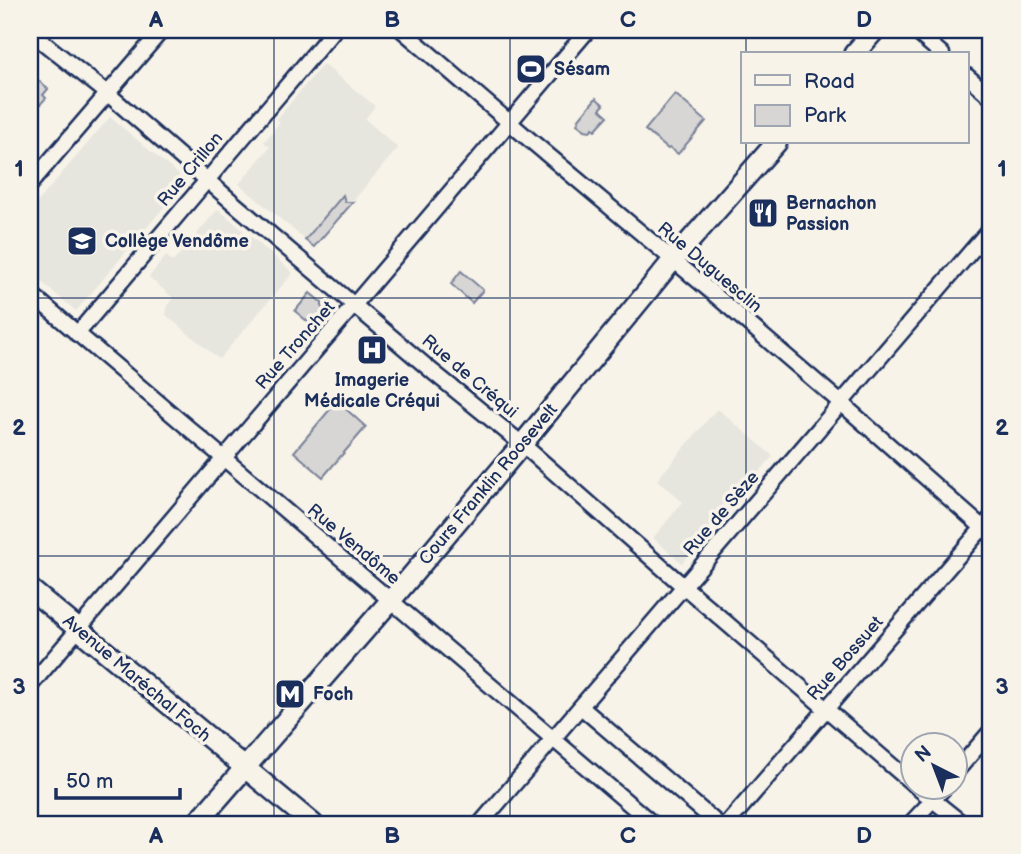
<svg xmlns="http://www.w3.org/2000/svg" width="1021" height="854" font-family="'Balsamiq Sans',sans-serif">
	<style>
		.built { fill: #e6e5de }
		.green { fill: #d7d6d4; stroke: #798299; stroke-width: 2 }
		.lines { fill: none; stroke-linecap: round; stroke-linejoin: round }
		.minor-casing { stroke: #1b2f5e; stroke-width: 19 }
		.secondary-casing { stroke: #1b2f5e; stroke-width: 24 }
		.minor { stroke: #f7f3e8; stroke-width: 14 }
		.secondary { stroke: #f7f3e8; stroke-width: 19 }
		.grid { fill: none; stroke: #1b2f5e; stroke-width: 2; stroke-opacity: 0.55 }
		.labels { text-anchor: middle; stroke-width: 7; stroke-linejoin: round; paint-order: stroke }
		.poi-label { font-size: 18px; font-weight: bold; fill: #1b2f5e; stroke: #f7f3e8; text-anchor: start }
		.street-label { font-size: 18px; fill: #1b2f5e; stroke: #f7f3e8 }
		.neatline { fill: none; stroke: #1b2f5e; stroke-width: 2.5 }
		.grid-label { font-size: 23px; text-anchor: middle; font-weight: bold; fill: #1b2f5e }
	</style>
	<rect width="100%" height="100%" fill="#f7f3e8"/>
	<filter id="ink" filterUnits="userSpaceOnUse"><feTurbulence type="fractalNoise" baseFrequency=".0143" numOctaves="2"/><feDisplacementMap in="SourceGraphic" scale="14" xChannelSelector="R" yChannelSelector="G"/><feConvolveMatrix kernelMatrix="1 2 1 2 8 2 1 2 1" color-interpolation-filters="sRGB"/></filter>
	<g filter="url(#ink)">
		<!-- built -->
		<g class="built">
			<path d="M323,64L375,106L365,119L398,148L314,247L239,184L270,147L264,142L280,122L277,119Z"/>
			<path d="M110,117L186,181L76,311L30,272V211Z"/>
			<path d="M218,209L244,231L245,235H249L293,273L219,359L166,315L168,305L173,298L149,277L166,256L173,262Z"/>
			<path d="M716,410H719L773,456L682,563L653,538L683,502L657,480Z"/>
		</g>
		<!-- green -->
		<g class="green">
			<path d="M32,75L48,89L43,95L46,98L35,110L30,105V80Z"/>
			<path d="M675,94L706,121L678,154L670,148L668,149L645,130Z"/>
			<path d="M596,98L604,105L600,109L608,116L595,130L593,128L590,131L585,130L577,124L579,121L578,120Z"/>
			<path d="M343,195L345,202H353L314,247L305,240Z"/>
			<path d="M461,271L483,290L472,303L451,284Z"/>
			<path d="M310,293L322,303V314L313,326L295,311Z"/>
			<path d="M337,401L366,427L323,477L294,452Z"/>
		</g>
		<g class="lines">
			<!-- minor casing -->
			<g class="minor-casing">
				<g id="minor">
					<path d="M402,30L524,135L708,289L841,403L991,535"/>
					<path d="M914,30L942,54"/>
					<path d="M30,32L107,93L230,200L433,372L522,444L673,577L912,783"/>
					<path d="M967,76L991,97"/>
					<path d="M30,184L162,30"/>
					<path d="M30,293L653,824"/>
					<path d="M77,334L334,30"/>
					<path d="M30,686L588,30"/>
					<path d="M581,707L718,824"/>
					<path d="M954,774L991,731"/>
					<path d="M918,788L963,824"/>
					<path d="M480,824L991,228"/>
					<path d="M727,824L991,518"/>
					<path d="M910,824L944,788"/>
				</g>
			</g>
			<!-- secondary casing -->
			<g class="secondary-casing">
				<g id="secondary">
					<path d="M854,54L875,30"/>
					<path d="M30,589L313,824"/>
					<path d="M196,824L398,592L529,436L673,260L777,142"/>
				</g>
			</g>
			<!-- minor -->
			<use href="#minor" class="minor"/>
			<!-- secondary -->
			<use href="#secondary" class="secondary"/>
		</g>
	</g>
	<!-- grid -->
	<path class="grid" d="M274,30V824M510,30V824M746,30V54M746,142V824M30,298H991M30,556H991"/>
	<!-- icons -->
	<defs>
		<g id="stadium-square" transform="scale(1.575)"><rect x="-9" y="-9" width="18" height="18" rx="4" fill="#1b2f5e" stroke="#f7f3e8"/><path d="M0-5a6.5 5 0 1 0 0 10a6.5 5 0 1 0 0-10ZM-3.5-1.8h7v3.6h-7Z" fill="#fff"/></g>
		<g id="restaurant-square" transform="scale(1.575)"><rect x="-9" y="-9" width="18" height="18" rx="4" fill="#1b2f5e" stroke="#f7f3e8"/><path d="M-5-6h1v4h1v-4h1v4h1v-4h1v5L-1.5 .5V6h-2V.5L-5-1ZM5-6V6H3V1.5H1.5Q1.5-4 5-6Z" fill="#fff"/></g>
		<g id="school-square" transform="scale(1.575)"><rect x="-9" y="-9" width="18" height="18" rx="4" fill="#1b2f5e" stroke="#f7f3e8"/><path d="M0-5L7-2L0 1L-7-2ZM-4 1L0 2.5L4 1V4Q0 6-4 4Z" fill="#fff"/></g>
		<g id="hospital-square" transform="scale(1.575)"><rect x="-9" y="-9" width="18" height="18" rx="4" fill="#1b2f5e" stroke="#f7f3e8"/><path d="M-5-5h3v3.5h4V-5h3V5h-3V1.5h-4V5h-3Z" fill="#fff"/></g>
		<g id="metro-square" transform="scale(1.575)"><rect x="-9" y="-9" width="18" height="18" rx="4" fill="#1b2f5e" stroke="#f7f3e8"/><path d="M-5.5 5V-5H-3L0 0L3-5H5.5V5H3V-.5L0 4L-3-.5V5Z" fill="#fff"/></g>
	</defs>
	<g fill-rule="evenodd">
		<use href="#stadium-square" x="531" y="69"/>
		<use href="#restaurant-square" x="763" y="213"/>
		<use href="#school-square" x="82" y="241"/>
		<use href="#hospital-square" x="372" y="350"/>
		<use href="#metro-square" x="290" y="694"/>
	</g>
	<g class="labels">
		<!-- poi labels -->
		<g class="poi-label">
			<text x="554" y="75">Sésam</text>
			<text x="786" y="209">Bernachon<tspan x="786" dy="21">Passion</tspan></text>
			<text x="105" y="247">Collège Vendôme</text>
			<text x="372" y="386" text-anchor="middle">Imagerie<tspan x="372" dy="21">Médicale Créqui</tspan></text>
			<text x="313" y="700">Foch</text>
		</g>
		<!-- street labels -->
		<g class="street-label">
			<text transform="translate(190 169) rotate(-50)" y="6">Rue Crillon</text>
			<text transform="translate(710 267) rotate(40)" y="6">Rue Duguesclin</text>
			<text transform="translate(295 345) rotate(-49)" y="6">Rue Tronchet</text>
			<text transform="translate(470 376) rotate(40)" y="6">Rue de Créqui</text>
			<text transform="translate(488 484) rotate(-50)" y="6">Cours Franklin Roosevelt</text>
			<text transform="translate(721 513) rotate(-49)" y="6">Rue de Sèze</text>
			<text transform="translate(354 544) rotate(40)" y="6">Rue Vendôme</text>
			<text transform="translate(845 658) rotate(-49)" y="6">Rue Bossuet</text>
			<text transform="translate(137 678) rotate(40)" y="6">Avenue Maréchal Foch</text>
		</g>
	</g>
	<!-- margin -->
	<rect width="1021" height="854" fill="none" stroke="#f7f3e8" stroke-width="77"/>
	<!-- legend -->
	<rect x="741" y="52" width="228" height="91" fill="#f7f3e8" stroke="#9fa5b1" stroke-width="2"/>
	<rect x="755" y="75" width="35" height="10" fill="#f7f3e8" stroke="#9fa5b1" stroke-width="2"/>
	<text x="804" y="88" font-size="21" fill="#1b2f5e">Road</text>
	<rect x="755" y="105" width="35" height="21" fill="#d7d6d4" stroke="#9fa5b1" stroke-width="2"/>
	<text x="804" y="122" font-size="21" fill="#1b2f5e">Park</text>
	<!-- north arrow -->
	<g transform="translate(934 766) rotate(318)"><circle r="33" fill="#f7f3e8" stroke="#9fa5b1" stroke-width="2"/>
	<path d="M0-5L12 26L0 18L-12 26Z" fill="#1b2f5e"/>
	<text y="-10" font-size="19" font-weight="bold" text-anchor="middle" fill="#1b2f5e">N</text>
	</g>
	<!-- scale -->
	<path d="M56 788v10h124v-10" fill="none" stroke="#1b2f5e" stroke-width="3.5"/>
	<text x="66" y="788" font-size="21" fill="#1b2f5e" stroke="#f7f3e8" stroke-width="5" paint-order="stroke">50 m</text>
	<rect x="38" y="38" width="944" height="778" class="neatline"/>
	<g class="grid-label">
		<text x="156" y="27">A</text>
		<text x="392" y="27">B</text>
		<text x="628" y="27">C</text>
		<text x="864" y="27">D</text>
		<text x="19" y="176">1</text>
		<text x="1002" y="176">1</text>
		<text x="19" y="435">2</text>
		<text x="1002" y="435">2</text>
		<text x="19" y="694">3</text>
		<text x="1002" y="694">3</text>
		<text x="156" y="843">A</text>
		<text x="392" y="843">B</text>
		<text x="628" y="843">C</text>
		<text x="864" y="843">D</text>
	</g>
</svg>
